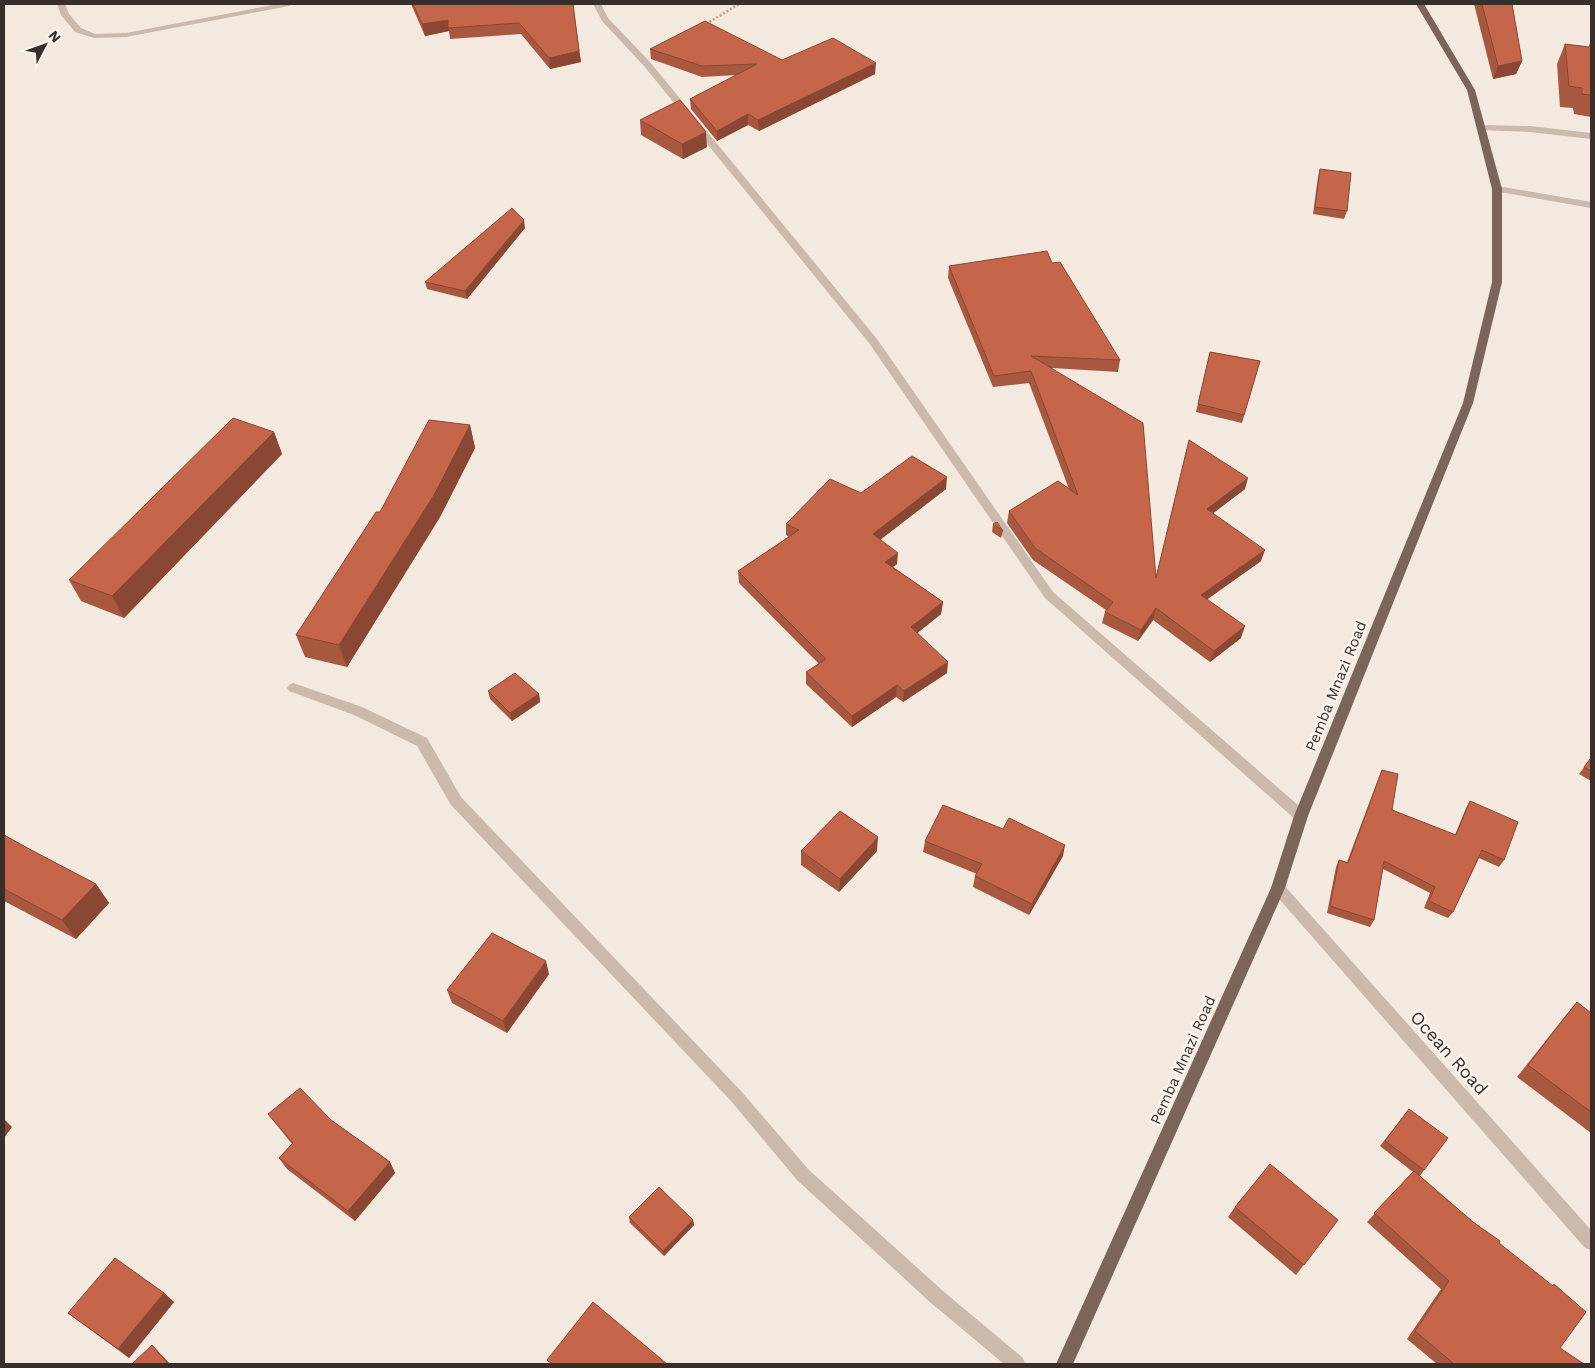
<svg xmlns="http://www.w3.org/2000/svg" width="1595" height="1368" font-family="'Work Sans',sans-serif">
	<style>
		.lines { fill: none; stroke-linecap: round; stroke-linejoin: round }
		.path { stroke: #b7a395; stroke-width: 2.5; stroke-dasharray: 2 2; stroke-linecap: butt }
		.minor { fill: #cbb9ab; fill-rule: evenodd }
		.major { fill: #7b655b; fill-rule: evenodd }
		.wall { fill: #a95840 }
		.shaded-wall { fill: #8a4734 }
		.building { fill: #c5664b; stroke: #8a4734 }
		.labels { text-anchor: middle; stroke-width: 5; stroke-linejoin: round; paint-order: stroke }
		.street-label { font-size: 15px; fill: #392f2a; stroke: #faf3ec }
		.near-street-label { font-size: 18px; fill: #392f2a; stroke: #faf3ec }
	</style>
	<rect width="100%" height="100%" fill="#f3e9df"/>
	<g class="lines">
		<!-- path -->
		<path class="path" d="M706,24L739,4"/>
		<!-- minor -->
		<g class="minor">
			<path d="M57,4H65L69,14L81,28L95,34L126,33L278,4H293L289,6L126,37L94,38L75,32L61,15Z"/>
			<path d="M593,4H601L608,18L650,62L877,339L1053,592L1306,812L1308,816L1306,820L1301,822L1296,820L1045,598L869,343L644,66L602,21Z"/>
			<path d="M1481,125L1530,126L1591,133V139L1530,132L1478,130L1477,128Z"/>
			<path d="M1497,186L1591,202V208L1494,191V187Z"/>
			<path d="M293,683L362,707L427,738L461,797L741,1091L809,1170L943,1291L1023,1358L1025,1364H1004L931,1303L797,1180L731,1101L451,805L417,746L354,715L289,691L287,688L289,685Z"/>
			<path d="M1278,882L1283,884L1591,1230V1250L1585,1248L1273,892L1271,888L1273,884Z"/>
		</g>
		<!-- major -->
		<path class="major" d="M1416,4H1424L1475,90L1502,189V282L1473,403L1308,816L1285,888L1073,1364H1056L1271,888L1294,816L1463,403L1492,282V189L1467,90Z"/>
	</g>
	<!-- wall -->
	<g class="wall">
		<path d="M411,4H573L581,62L550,69L521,34L450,39L449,31L425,36Z"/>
		<path d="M1474,4H1512L1522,61L1516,74L1493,79Z"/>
		<path d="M1591,42V117L1574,114L1573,108L1560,107L1557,64L1565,44L1589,47Z"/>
		<path d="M650,49L782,60L875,74L759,131L748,125L717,141L691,109L690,99L736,75L702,77L651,59Z"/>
		<path d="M640,120L707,147L683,159L641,135Z"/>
		<path d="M1320,169L1347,211L1344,219L1313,214L1318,177Z"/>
		<path d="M525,228L467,299L427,289L425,282Z"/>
		<path d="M1052,263L1120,360L1118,372L1052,368L1156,577L1186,452L1245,489L1213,513L1261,561L1207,599L1241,638L1210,662L1153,620L1138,641L1102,623L1105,612L1106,610L1033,560L1007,523L1009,511L1069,489L1029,383L993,387L948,278L949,266Z"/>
		<path d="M1210,352L1260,361L1242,423L1196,412Z"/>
		<path d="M470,425L475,448L440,517L347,667L305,657L296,635L380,512Z"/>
		<path d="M274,432L282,454L124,618L81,601L69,580Z"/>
		<path d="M946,489L880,540L897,564L893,567L943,602L941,614L917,633L947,673L903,702L896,697L852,727L806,684V672L819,664L739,583L738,571L789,537L786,535V524L861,493Z"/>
		<path d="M993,524L1003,531L1001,538L992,532Z"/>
		<path d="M488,691L539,694L540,702L512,721L490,699Z"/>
		<path d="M1591,758V781L1579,774Z"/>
		<path d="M1382,770L1392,810L1455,835L1466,808L1470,801L1504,860L1499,867L1479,858L1453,912L1448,918L1424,908L1430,893L1383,869L1374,920L1370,927L1327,913L1336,867L1339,860L1347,862L1379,777Z"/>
		<path d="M4,835L33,851L96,884L109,903L76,939L4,901Z"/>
		<path d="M925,841L1063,856L1029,915L973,887L975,876L977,874L923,852Z"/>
		<path d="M801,851H877L839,892L801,865Z"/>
		<path d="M549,974L507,1033L452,1003L447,990Z"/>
		<path d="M1577,1002L1591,1013V1133L1517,1077L1566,1015Z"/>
		<path d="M1409,1109L1424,1170L1420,1176L1473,1222L1499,1243L1560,1348L1584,1364H1437L1407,1339L1441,1289L1367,1222L1413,1172L1380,1146Z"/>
		<path d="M268,1114L331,1120L390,1162L395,1173L355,1221L287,1169L279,1158L292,1144Z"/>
		<path d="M1235,1207L1338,1220L1296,1275L1228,1217Z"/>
		<path d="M629,1217L693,1220L694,1225L664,1256L630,1223Z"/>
		<path d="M164,1293L174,1302L129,1358L68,1313Z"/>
	</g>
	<!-- shaded-wall -->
	<g class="shaded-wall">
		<path d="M448,20L449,31L425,36L422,24Z"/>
		<path d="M579,51L581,62L550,69L549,58Z"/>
		<path d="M1522,61L1516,74L1493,79L1498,66Z"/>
		<path d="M876,63L875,74L759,131L758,120Z"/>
		<path d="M748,114V125L717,141V131Z"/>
		<path d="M706,132L707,147L683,159L682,144Z"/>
		<path d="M524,220L525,228L467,299L465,291Z"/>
		<path d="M470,425L475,448L440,517L347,667L339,645Z"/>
		<path d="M274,432L282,454L124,618L112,596Z"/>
		<path d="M947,477L946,489L872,546L873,534Z"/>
		<path d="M1248,478L1245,489L1203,521L1207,509Z"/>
		<path d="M1265,550L1261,561L1198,606L1201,595Z"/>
		<path d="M898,553L897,564L884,573L885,562Z"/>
		<path d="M943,602L941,614L910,639L911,627Z"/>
		<path d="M1156,608L1153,620L1138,641L1141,630Z"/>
		<path d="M1245,626L1241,638L1210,662L1214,651Z"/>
		<path d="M948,662L947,673L903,702L904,691Z"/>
		<path d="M897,685L896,697L852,727V716Z"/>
		<path d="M539,694L540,702L512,721L510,713Z"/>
		<path d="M878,837L877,851L839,892L840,879Z"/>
		<path d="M1065,845L1063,856L1029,915L1032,904Z"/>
		<path d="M96,884L109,903L76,939L62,920Z"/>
		<path d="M546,961L549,974L507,1033L503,1021Z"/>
		<path d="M4,1119L12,1127L4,1138Z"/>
		<path d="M390,1162L395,1173L355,1221L348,1211Z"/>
		<path d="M693,1220L694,1225L664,1256L663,1251Z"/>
		<path d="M164,1293L174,1302L129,1358L118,1349Z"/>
		<path d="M152,1345L157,1350L170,1364H168Z"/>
	</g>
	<!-- building -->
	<g class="building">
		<path d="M413,4H573L579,51L549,58L519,23L448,28V20L422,24Z"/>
		<path d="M1482,4H1512L1522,61L1498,66Z"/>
		<path d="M705,21L782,60L833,38L876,63L758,120L748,114L717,131L690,99L757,64L702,66L650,49Z"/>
		<path d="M1591,42V95L1582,94V88L1569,86L1565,44L1589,47Z"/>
		<path d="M680,100L706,132L682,144L640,120Z"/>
		<path d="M1320,169L1351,173L1347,211L1315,207Z"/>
		<path d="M512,208L524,220L465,291L425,282Z"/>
		<path d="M1047,251L1052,263L1060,262L1120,360L1031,356L1143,423L1156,578L1189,440L1248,478L1207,509L1265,550L1201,595L1245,626L1214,651L1156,608L1141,630L1105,612L1113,602L1035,548L1009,511L1058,481L1078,495L1031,371L994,376L949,266Z"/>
		<path d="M1210,352L1260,361L1244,415L1198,404Z"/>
		<path d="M233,418L274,432L112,596L69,580Z"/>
		<path d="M429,420L470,425L434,495L339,645L296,635L376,512H380Z"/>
		<path d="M912,456L947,477L873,534L898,553L885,562L943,602L911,627L948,662L904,691L897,685L852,716L806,672L826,659L738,571L799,530L786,524L830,479L861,493Z"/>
		<path d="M997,522L1003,531L993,524Z"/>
		<path d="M515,673L539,694L510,713L488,691Z"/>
		<path d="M1591,758V771L1584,767Z"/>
		<path d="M1382,770L1398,774L1392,810L1456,835L1470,801L1518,822L1504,860L1482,850L1453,912L1429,901L1435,887L1384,861L1374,920L1330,906L1339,860L1348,863Z"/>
		<path d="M943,805L1003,829L1009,818L1065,845L1032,904L975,876L982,864L925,841Z"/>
		<path d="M840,811L878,837L840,879L801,851Z"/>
		<path d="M4,835L33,851L96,884L62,920L4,889Z"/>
		<path d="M492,933L546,961L503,1021L447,990Z"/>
		<path d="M1577,1002L1591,1013V1112L1528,1065Z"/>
		<path d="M300,1088L331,1120L390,1162L348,1211L279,1158L293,1143L268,1114Z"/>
		<path d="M1409,1109L1448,1138L1424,1170L1385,1141Z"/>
		<path d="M1270,1164L1338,1220L1304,1265L1235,1207Z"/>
		<path d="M1414,1171L1473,1222L1500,1241L1499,1243L1553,1286L1554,1284L1586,1312L1560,1348L1584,1364H1454L1415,1331L1449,1281L1374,1213Z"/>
		<path d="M659,1187L693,1220L663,1251L629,1217Z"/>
		<path d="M115,1258L164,1293L118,1349L68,1313Z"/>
		<path d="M593,1302L667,1364H552L547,1360Z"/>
		<path d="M152,1345L168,1364H132Z"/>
	</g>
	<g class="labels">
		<!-- street labels -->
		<g class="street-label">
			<text transform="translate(1336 686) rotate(-68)" y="5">Pemba Mnazi Road</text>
			<text transform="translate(1183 1060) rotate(-66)" y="5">Pemba Mnazi Road</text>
		</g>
		<!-- near-street labels -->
		<g class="near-street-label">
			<text transform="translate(1449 1053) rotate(48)" y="6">Ocean Road</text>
		</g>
	</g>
	<!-- border -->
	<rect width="1595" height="1368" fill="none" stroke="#392f2a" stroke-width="10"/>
	<!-- north arrow -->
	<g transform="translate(45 45) rotate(49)" stroke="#faf3ec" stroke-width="4" paint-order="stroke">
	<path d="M0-4L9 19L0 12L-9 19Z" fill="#392f2a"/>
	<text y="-8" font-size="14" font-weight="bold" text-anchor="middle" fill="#392f2a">N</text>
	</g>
</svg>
